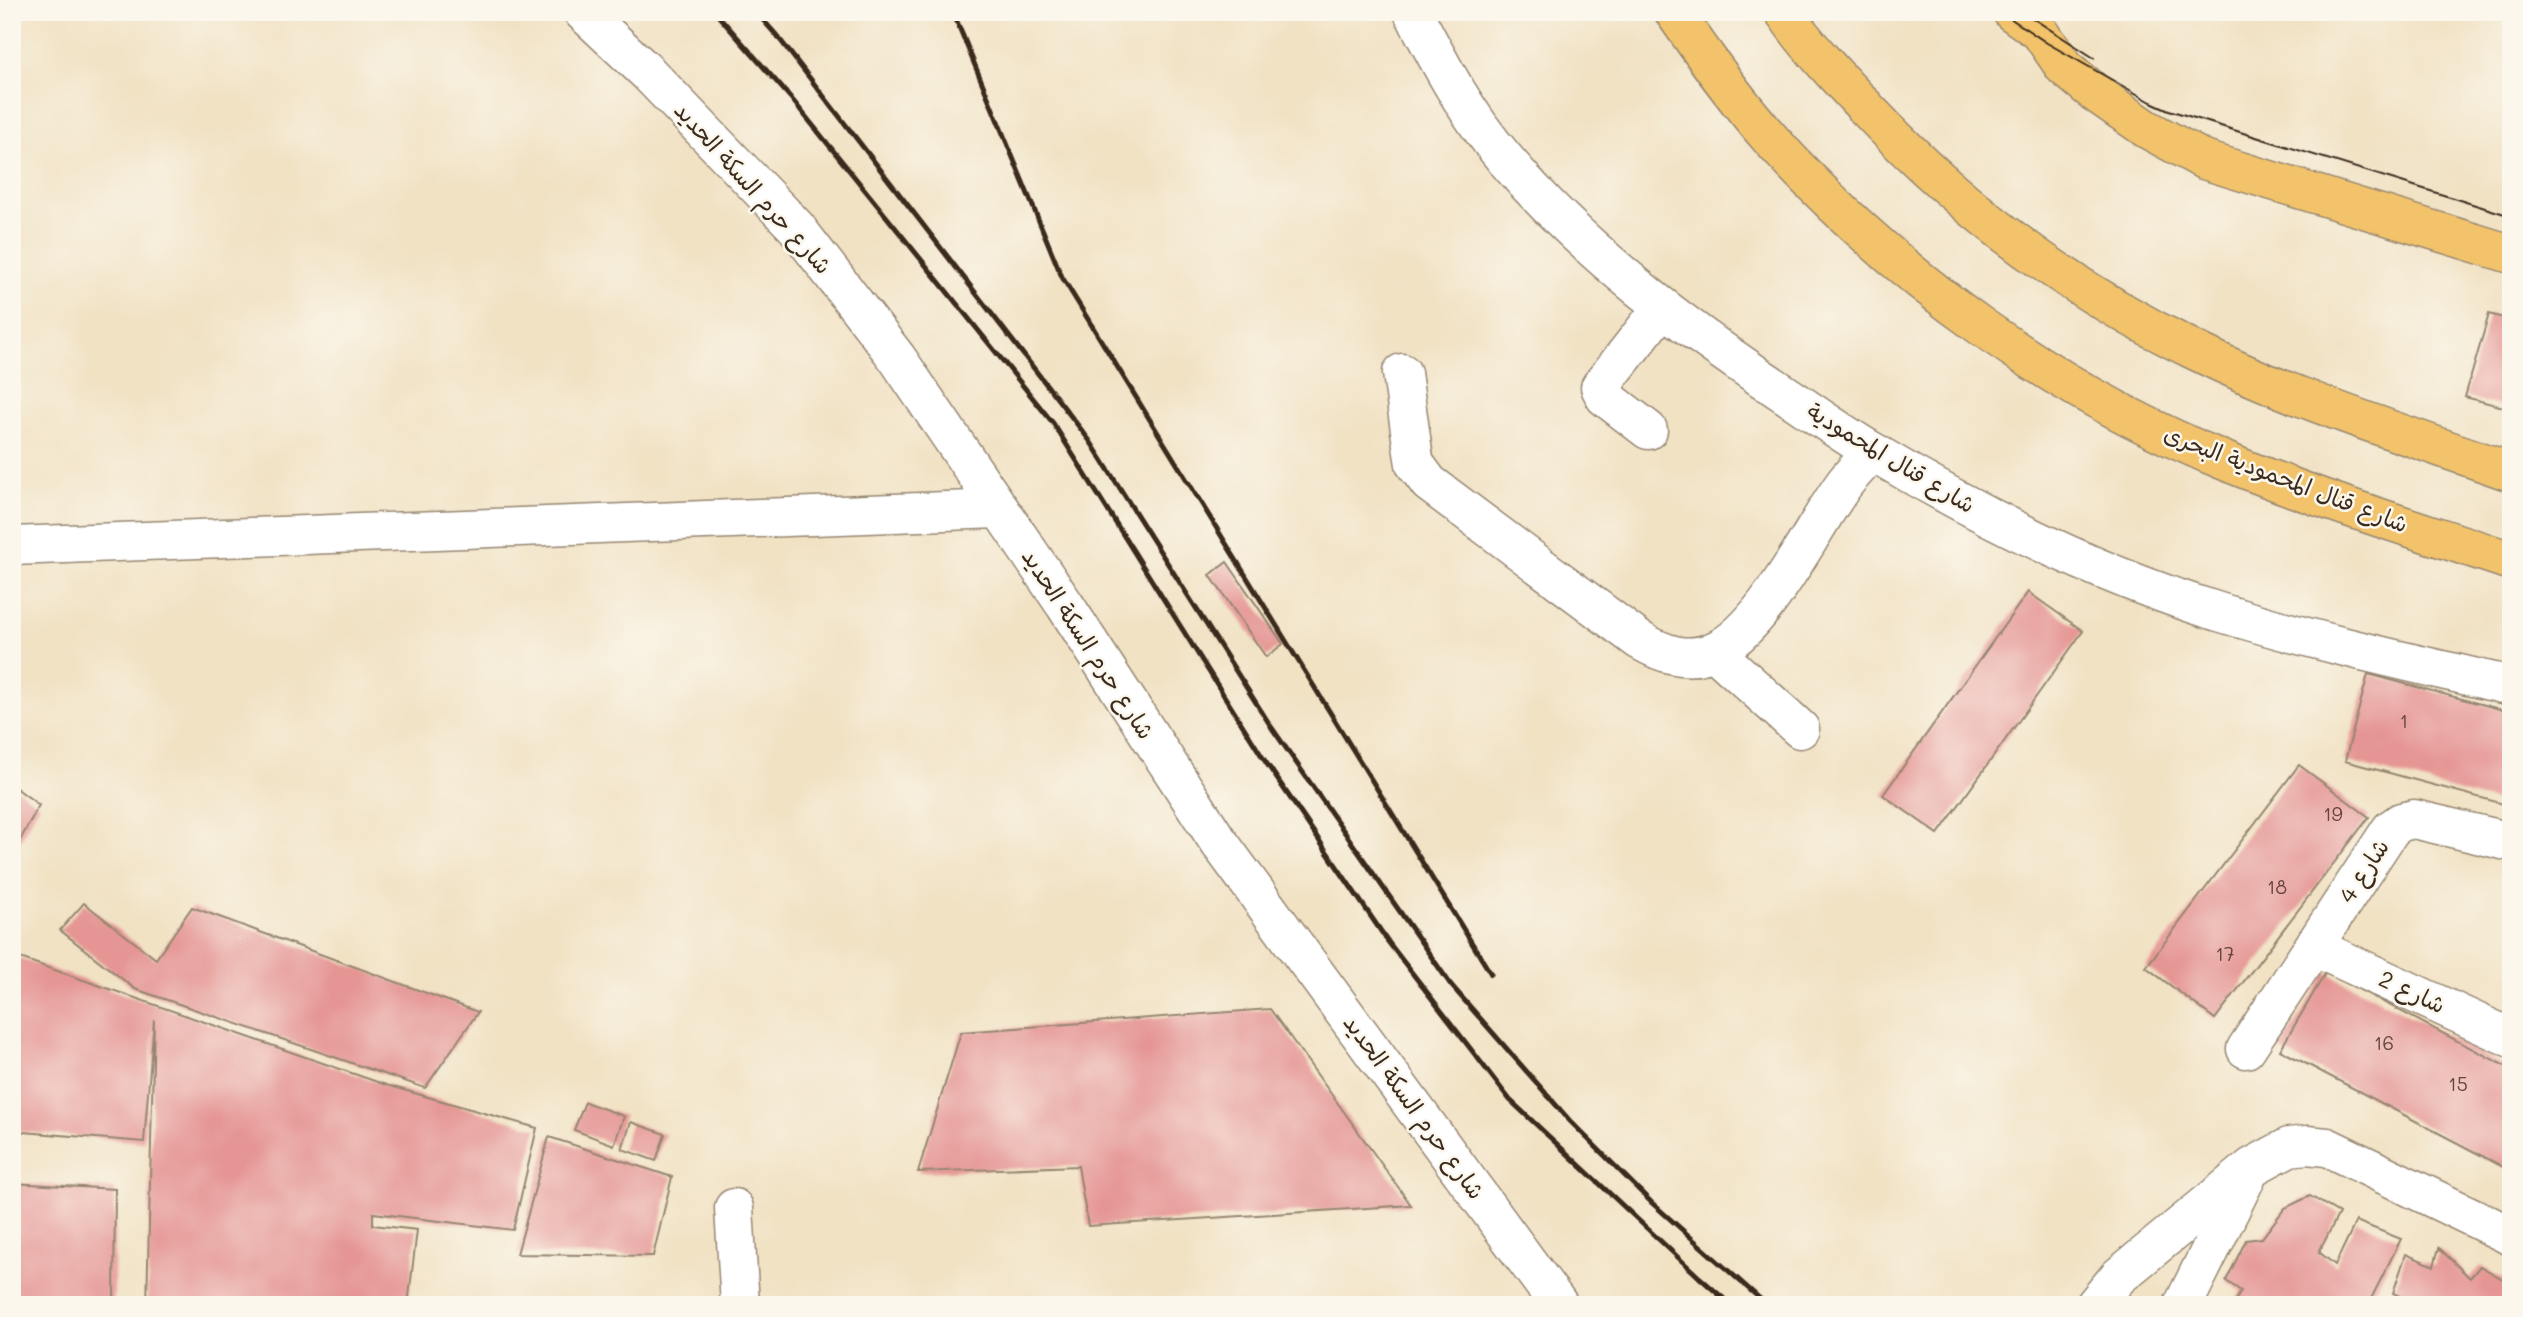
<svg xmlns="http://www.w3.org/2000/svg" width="2523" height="1317" font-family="Mali,'Playpen Sans Arabic',sans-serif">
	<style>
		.building { fill: #e59694 }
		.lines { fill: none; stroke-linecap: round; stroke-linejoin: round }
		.minor-casing { stroke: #968671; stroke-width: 41 }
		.major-casing { stroke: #968671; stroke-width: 41 }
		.minor { stroke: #fff; stroke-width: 38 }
		.major { stroke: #f2c36a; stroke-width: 38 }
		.tram { stroke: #3b2a1e; stroke-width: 2 }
		.rail { stroke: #3b2a1e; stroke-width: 5 }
		.labels { text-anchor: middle; stroke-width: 5; stroke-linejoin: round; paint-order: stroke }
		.number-label { font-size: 19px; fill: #66453c }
		.street-label { font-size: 23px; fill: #3b2a1e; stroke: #fbf7ec }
	</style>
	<rect width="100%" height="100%" fill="#fbf7ec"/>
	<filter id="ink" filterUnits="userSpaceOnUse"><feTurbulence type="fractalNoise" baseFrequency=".0143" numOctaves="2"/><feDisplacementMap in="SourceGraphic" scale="14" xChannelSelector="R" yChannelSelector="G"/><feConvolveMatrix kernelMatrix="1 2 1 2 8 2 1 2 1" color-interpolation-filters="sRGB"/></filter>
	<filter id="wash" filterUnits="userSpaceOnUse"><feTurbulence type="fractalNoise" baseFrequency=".00686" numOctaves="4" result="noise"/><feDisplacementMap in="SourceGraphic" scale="28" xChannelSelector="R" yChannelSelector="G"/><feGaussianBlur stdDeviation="1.57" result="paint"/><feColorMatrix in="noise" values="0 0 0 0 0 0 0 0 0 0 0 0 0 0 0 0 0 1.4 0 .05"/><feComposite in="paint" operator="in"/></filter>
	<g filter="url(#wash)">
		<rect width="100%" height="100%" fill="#f1e2c4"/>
		<g id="blocks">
			<!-- building -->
			<g class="building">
				<path d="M2489,314L2511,320V409L2465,397Z"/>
				<path d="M1227,562L1283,644L1266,657L1210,575Z"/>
				<path d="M2028,592L2083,631L1938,834L1883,795Z"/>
				<path d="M2368,674L2511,712V806L2345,761Z"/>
				<path d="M2299,765L2369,817L2215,1019L2146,967Z"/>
				<path d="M12,785L39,805L16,848L12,846Z"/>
				<path d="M84,903L156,959L192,907L478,1012L425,1088L135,989L60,930Z"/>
				<path d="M20,958L386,1085L537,1128L513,1230L373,1213V1225L417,1230L408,1305H147L154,1020L144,1142L12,1131V989Z"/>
				<path d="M2326,972L2511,1069V1171L2280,1050Z"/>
				<path d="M1270,1009L1411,1205L1088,1226L1078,1166L918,1172L961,1032Z"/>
				<path d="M585,1102L624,1116L614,1145L574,1130Z"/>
				<path d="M631,1122L665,1134L656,1161L622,1149Z"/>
				<path d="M549,1137L672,1177L653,1256L517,1254Z"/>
				<path d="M12,1183L115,1189L114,1305H12Z"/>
				<path d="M2310,1196L2339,1213L2319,1252L2335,1265L2356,1221L2401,1239L2368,1305H2233L2241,1291L2226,1281L2246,1240L2262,1238L2285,1208Z"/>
				<path d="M2439,1248L2470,1278L2480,1266L2511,1284V1305H2418L2393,1293L2406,1254L2434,1266Z"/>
			</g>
		</g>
	</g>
	<g filter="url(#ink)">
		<use href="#blocks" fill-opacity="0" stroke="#968671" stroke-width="2"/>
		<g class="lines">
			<!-- minor casing -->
			<g class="minor-casing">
				<g id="minor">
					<path d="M583,12L649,74L796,227L897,358L1065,605L1216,838L1559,1305"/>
					<path d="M1413,12C1440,64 1467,115 1505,159C1585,253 1684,327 1785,394C1815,414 1844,435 1875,453C1983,518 2099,575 2219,612C2315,642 2413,663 2511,686"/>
					<path d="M1402,373L1413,452L1415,464L1429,483L1639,640C1663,654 1687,663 1714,651C1763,631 1812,528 1844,484C1852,473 1863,463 1872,452"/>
					<path d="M1648,430L1605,397L1600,387L1662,308"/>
					<path d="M12,546L999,509"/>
					<path d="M1714,651L1800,729"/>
					<path d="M2314,947L2511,1038"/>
					<path d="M2246,1049L2391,829L2401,822L2414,819L2511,842"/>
					<path d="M734,1208L740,1305"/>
					<path d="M2095,1305L2118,1277L2252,1167L2289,1147L2307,1145L2327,1147L2511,1236"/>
					<path d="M2183,1305L2246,1178"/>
				</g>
			</g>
			<!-- major casing -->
			<g class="major-casing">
				<g id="major">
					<path d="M1674,12C1705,57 1737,102 1774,143C1899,280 2054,391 2225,461C2318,500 2416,529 2511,561"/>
					<path d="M1784,12C1808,47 1838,78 1867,109C1962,210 2068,289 2194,350C2295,400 2404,434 2511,472"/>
					<path d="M2012,12L2040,32L2064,67L2094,92L2147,129L2204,160L2511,254"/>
				</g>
			</g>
			<!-- minor -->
			<use href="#minor" class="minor"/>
			<!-- major -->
			<use href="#major" class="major"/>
			<!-- tram -->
			<g class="tram">
				<path d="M2001,12L2047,43L2151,102L2169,110L2511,216"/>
				<path d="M2023,12L2094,58"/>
			</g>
			<!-- rail -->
			<g class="rail">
				<path d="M715,12L790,97L1053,423L1265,761L1389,943L1510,1100L1699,1277L1731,1305"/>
				<path d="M756,12L778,37L1090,441L1272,728L1451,985L1570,1121L1652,1203L1767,1305"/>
				<path d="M953,12L1062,277L1491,974"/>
			</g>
		</g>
	</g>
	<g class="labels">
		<!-- number labels -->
		<g class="number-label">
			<text x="2404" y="728">1</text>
			<text x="2333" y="821">19</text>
			<text x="2277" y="894">18</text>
			<text x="2225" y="961">17</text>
			<text x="2384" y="1050">16</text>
			<text x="2458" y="1091">15</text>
		</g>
		<!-- street labels -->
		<g class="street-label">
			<text transform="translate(753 188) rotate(48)" y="8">شارع حرم السكة الحديد</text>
			<text transform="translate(1891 458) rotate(31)" y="8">شارع قنال المحمودية</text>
			<text transform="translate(2286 479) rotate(21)" y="8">شارع قنال المحمودية البحرى</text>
			<text transform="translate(1088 644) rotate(57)" y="8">شارع حرم السكة الحديد</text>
			<text transform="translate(2364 871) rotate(-57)" y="8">شارع 4</text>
			<text transform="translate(2412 992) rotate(25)" y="8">شارع 2</text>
			<text transform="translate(1414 1107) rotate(54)" y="8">شارع حرم السكة الحديد</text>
		</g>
	</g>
	<!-- margin -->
	<rect width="2523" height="1317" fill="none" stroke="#fbf7ec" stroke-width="42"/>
</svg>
